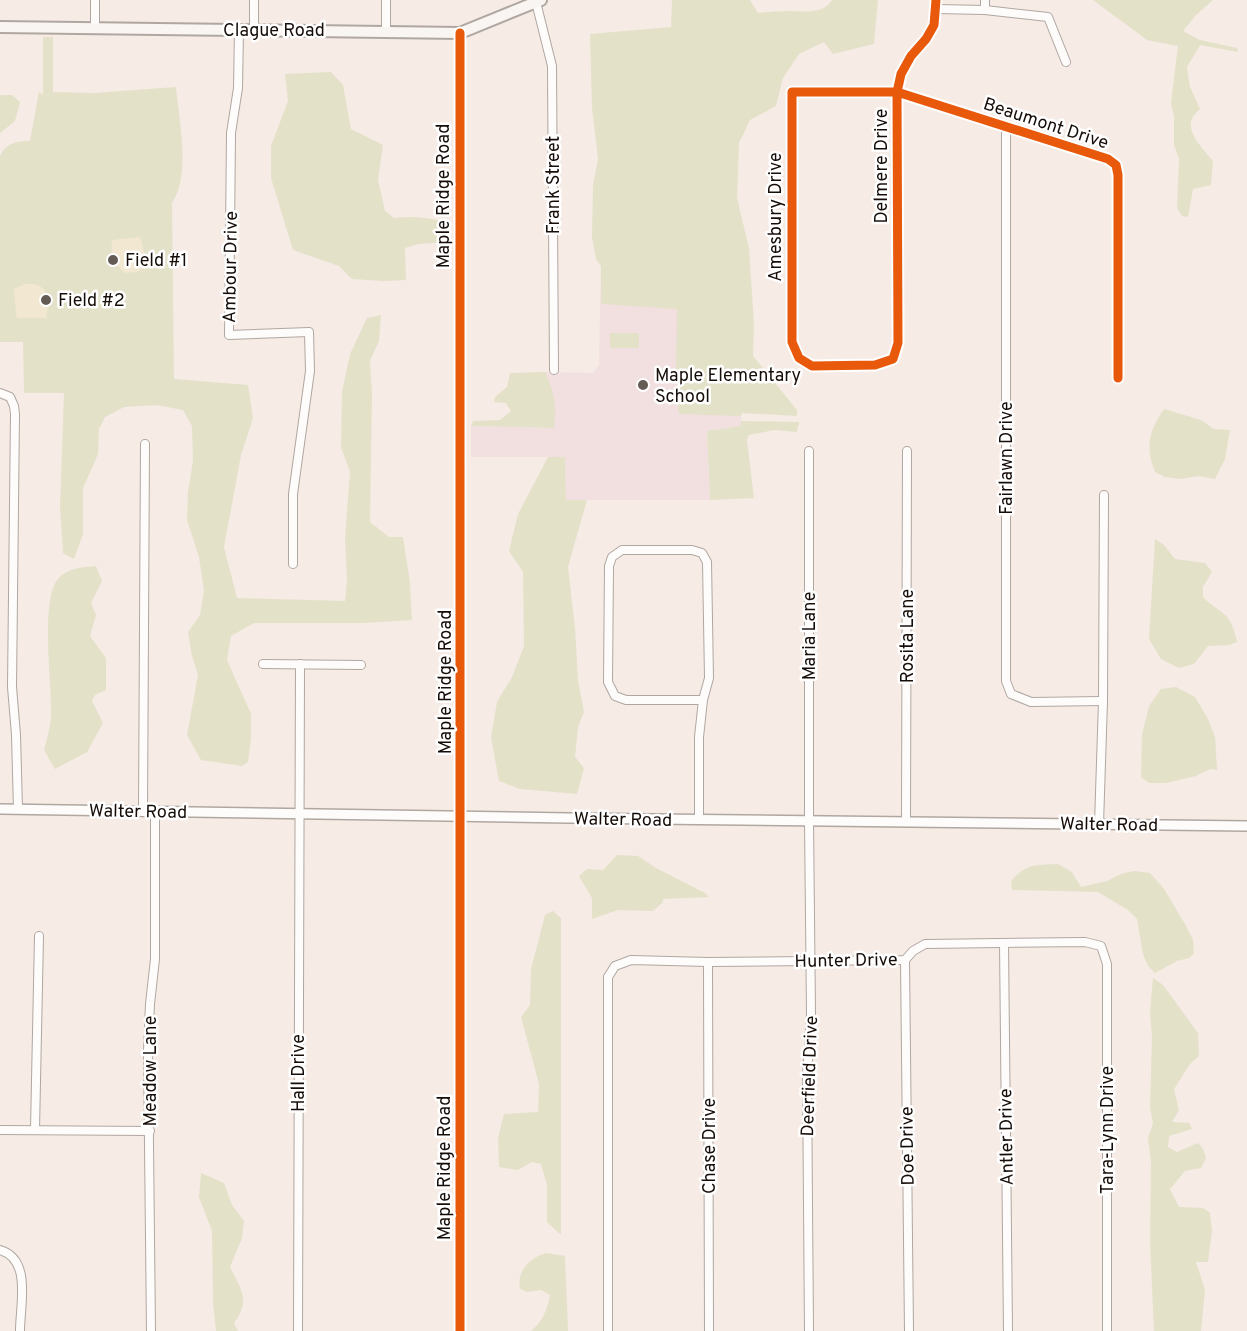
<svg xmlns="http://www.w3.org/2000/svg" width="1247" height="1331" font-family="Overpass,sans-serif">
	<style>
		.education { fill: #f2dfdf }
		.green { fill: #e4e1c9 }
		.sand { fill: #f2e7d0 }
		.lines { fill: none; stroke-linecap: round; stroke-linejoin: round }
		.minor-casing { stroke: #b0a7a1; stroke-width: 10 }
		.tertiary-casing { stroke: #b0a7a1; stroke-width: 12 }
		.secondary-casing { stroke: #b0a7a1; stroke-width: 14 }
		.minor { stroke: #fefcfb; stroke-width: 8 }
		.tertiary { stroke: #fefcfb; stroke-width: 9 }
		.secondary { stroke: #f9f5f3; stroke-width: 10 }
		.cycleway-casing { stroke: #fff; stroke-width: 13 }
		.cycleway { stroke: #e8590c; stroke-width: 9 }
		.poi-dot { fill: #645b55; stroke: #fff; stroke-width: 2 }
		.labels { text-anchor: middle; stroke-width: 5; stroke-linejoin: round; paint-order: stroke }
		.street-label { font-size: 18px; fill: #160d08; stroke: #fff }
		.poi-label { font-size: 18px; fill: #160d08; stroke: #fff; text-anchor: start }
	</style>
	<rect width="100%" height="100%" fill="#f6ebe5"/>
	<!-- education -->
	<path class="education" d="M601,266L739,268L741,426L707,431L710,500H566L565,457H471V426L546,428L545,372L593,373L599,365Z"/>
	<!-- green -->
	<g class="green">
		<path d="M672,0H750L758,13C768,12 778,11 788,11C803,11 823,15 832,0H878L874,44L833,54L824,42L799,54L783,78L776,106L750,120L739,143L737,198L749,248L754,324L753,356L797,410V416L742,413L741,416L679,414L676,372L677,309L601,304V266L596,259L592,238L593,185L598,159L592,108L590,34L671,27Z"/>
		<path d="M1093,0H1213L1195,16L1183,31L1200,40L1237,48L1238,52L1200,45L1187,67L1190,87L1200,109C1178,126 1201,146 1213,161L1211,185L1193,189L1188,217L1182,216L1177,208L1179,159L1174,145V116L1171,103L1178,46L1147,40Z"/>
		<path d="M43,37H53V92L94,93L176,87C179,120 191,175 172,203L174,379L248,385L253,418L241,455L224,547L237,598L345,601L347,579L345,538L350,472L341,447L342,392L350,354L367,318L381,315L379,341L370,361L372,393L370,522L389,537H403L410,583L412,620L365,623H254L231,636L227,660L251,714V739L248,762L242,766L201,760L187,735L198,675L192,656L188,632L200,615L204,591L199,557L187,520L188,492L193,461L192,426L183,410L157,405L124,407L105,417L99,429L98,454L83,488V534L74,559L63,553L60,506L64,393H24L23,342H0V156C6,143 17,141 30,141L39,92L43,95Z"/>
		<path d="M331,72L343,85L351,129L383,145L378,180L385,211L394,218C414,216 430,217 449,224V242L418,244L405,248L406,280L384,281L352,279L339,266L293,250L271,178V146L288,101L285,74Z"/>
		<path d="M0,95H12L20,102L15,121L0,133Z"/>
		<rect x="610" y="333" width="29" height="15"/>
		<path d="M545,372C554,390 557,408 554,428L471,426L473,421L500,420L511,411L506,403L494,402L495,397L507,387L510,373Z"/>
		<path d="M1164,409L1201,420L1214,429L1230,430L1225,459L1215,479L1199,476L1180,479L1165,477L1155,472C1145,446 1149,431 1164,409Z"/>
		<path d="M741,421L799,422L797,432L775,430L749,435L747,440L754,498L710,500L707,431L741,426Z"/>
		<path d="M548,457H565L566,500H587L568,567L575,628L578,680L584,712L578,727L575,757L584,768L577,794L520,789L499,781L491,737L497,702L512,677L524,646L523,572L509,551L518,514Z"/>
		<path d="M1155,539L1164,545L1175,559L1205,563L1212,572L1203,587V597C1223,617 1230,609 1237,642L1229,645L1208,646L1194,664L1179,668L1161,659L1149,639Z"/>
		<path d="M96,566L102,581L91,603L96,615L90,636L106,658V690L95,695L92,701L103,723L87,752L55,769L44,750C47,738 51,726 51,713C52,685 40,600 58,579C67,568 83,567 96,566Z"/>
		<path d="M1176,687L1195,697L1208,719L1215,737L1217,770L1210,769L1196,776L1166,783H1149L1141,777L1142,734L1149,706L1161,689Z"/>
		<path d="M617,855L638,856L656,868L705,893L709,897L663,899V902L653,911L618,910L592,919V898L579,876L587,869L603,870Z"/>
		<path d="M1058,864L1072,872L1081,887L1107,881L1121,874L1134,871L1150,873L1164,889L1185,924L1193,940L1194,953L1189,958L1177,961L1155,973L1148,966L1143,954L1137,919L1128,910L1098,892L1012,890L1011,881C1027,863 1036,865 1058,864Z"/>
		<path d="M553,911L561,918V1235L547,1222V1185L541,1164L532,1162L518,1170L499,1167L498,1138L504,1114L538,1112L539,1084L521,1017L530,1005L531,969L545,915Z"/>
		<path d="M1153,978L1163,985L1198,1033L1199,1056L1190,1064L1174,1089L1179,1110L1172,1122L1189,1123L1192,1129L1169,1136L1168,1147L1177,1152L1198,1143L1203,1149L1206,1158L1201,1168L1185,1171L1170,1189L1179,1207L1203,1208L1210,1213L1212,1231L1208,1262H1196L1205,1290L1201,1331H1154L1150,1242L1151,1162L1148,1138L1153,1123L1150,1108L1152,1037L1150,1012Z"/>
		<path d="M201,1173L224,1183L232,1205L244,1221L242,1238L230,1267C241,1289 251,1301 234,1323L238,1331H216L213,1303L212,1231L199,1197Z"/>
		<path d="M546,1253L565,1256L568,1331H531C543,1321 547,1310 550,1295L541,1290L527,1292L520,1289C516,1271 531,1257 546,1253Z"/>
	</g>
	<!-- sand -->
	<g class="sand">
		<path d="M139,237L141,239L147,266L137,272L126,273C114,266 110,254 112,240Z"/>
		<path d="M25,284C48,282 51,299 46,318H18L16,316L14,289Z"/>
	</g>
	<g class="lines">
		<!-- minor casing -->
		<g class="minor-casing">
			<g id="minor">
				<path d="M254,0V30"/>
				<path d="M386,0V31"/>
				<path d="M936,0L934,25L926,39L911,56L901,74L897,92L898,343L893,359L875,365L812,366L799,358L792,342V92H897L1108,159L1116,165L1118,175V378"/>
				<path d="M536,2L552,66L554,370"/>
				<path d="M936,9L985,10L1048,17L1066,62"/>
				<path d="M985,10V0"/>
				<path d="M95,28V0"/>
				<path d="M239,30L238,88L231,133L229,335L309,332L310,371L293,494V564"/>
				<path d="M1006,128V681L1011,694L1031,702L1103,701"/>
				<path d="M0,393L10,397L14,406L15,414L12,687L16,735L18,809"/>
				<path d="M809,451V821L811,1014L807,1075L809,1331"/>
				<path d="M263,664L361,665"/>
				<path d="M143,812L145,444"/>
				<path d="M699,820V737L703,700L709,678L707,562L702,553L692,550H622L612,557L609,566L608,682L615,696L626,700H703"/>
				<path d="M906,822L907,451"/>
				<path d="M1099,824L1103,701L1104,495"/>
				<path d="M1004,943L1008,1331"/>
				<path d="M905,960L909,1331"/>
				<path d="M708,962L709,1331"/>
				<path d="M0,1130L150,1131"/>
				<path d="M35,1130L39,936"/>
				<path d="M0,1250C32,1259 20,1305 20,1331"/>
				<path d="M151,1331L148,1051L150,1004L155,959V812"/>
				<path d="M298,1331L300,664"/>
				<path d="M460,1331V33"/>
				<path d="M608,1331V977L615,966L631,960L708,962L905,960L913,951L925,944L1085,942L1101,946L1107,964V1331"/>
			</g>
		</g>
		<!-- tertiary casing -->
		<g class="tertiary-casing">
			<path id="tertiary" d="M0,809L569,818L1247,826"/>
		</g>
		<!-- secondary casing -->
		<g class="secondary-casing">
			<path id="secondary" d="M0,27L460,33L541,0"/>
		</g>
		<!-- minor -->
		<use href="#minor" class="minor"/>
		<!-- tertiary -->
		<use href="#tertiary" class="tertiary"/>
		<!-- secondary -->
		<use href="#secondary" class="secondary"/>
		<!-- cycleway casing -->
		<g class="cycleway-casing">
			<g id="cycleway">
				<path d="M936,0L934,25L926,39L911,56L901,74L897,92L898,343L893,359L875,365L812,366L799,358L792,342V92H897L1108,159L1116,165L1118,175V378"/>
				<path d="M460,1331V33"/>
			</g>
		</g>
		<!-- cycleway -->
		<use href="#cycleway" class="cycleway"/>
	</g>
	<!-- markers -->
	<g class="poi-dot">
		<circle cx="113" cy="260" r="6"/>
		<circle cx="46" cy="300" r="6"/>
		<circle cx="643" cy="385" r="6"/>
	</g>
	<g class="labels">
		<!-- street labels -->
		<g class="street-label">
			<text x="274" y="36">Clague Road</text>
			<text transform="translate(1046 123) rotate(18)" y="6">Beaumont Drive</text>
			<text transform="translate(881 166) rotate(-90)" y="6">Delmere Drive</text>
			<text transform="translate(553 185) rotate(-90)" y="6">Frank Street</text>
			<text transform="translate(443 196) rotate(-90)" y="6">Maple Ridge Road</text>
			<text transform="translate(775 217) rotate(-90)" y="6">Amesbury Drive</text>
			<text transform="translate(230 267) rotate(-89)" y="6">Ambour Drive</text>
			<text transform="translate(1006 458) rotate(-90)" y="6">Fairlawn Drive</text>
			<text transform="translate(809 636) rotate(-90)" y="6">Maria Lane</text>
			<text transform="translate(907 636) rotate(-90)" y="6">Rosita Lane</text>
			<text transform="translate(445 682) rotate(-90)" y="6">Maple Ridge Road</text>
			<text transform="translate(138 811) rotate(1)" y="6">Walter Road</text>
			<text transform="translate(623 819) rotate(1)" y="6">Walter Road</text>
			<text transform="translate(1109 824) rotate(1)" y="6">Walter Road</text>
			<text transform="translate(846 960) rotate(-1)" y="6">Hunter Drive</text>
			<text transform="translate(150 1071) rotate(-90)" y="6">Meadow Lane</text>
			<text transform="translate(298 1073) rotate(-90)" y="6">Hall Drive</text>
			<text transform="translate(809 1076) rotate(-88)" y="6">Deerfield Drive</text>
			<text transform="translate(1107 1130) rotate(-90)" y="6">Tara-Lynn Drive</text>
			<text transform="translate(1006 1137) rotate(-91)" y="6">Antler Drive</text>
			<text transform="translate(709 1146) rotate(-90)" y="6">Chase Drive</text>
			<text transform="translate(907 1146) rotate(-91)" y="6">Doe Drive</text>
			<text transform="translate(444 1168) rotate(-90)" y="6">Maple Ridge Road</text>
		</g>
		<!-- poi labels -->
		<g class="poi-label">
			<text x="125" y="266">Field #1</text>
			<text x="58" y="306">Field #2</text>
			<text x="655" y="381">Maple Elementary<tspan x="655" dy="21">School</tspan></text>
		</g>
	</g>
</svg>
